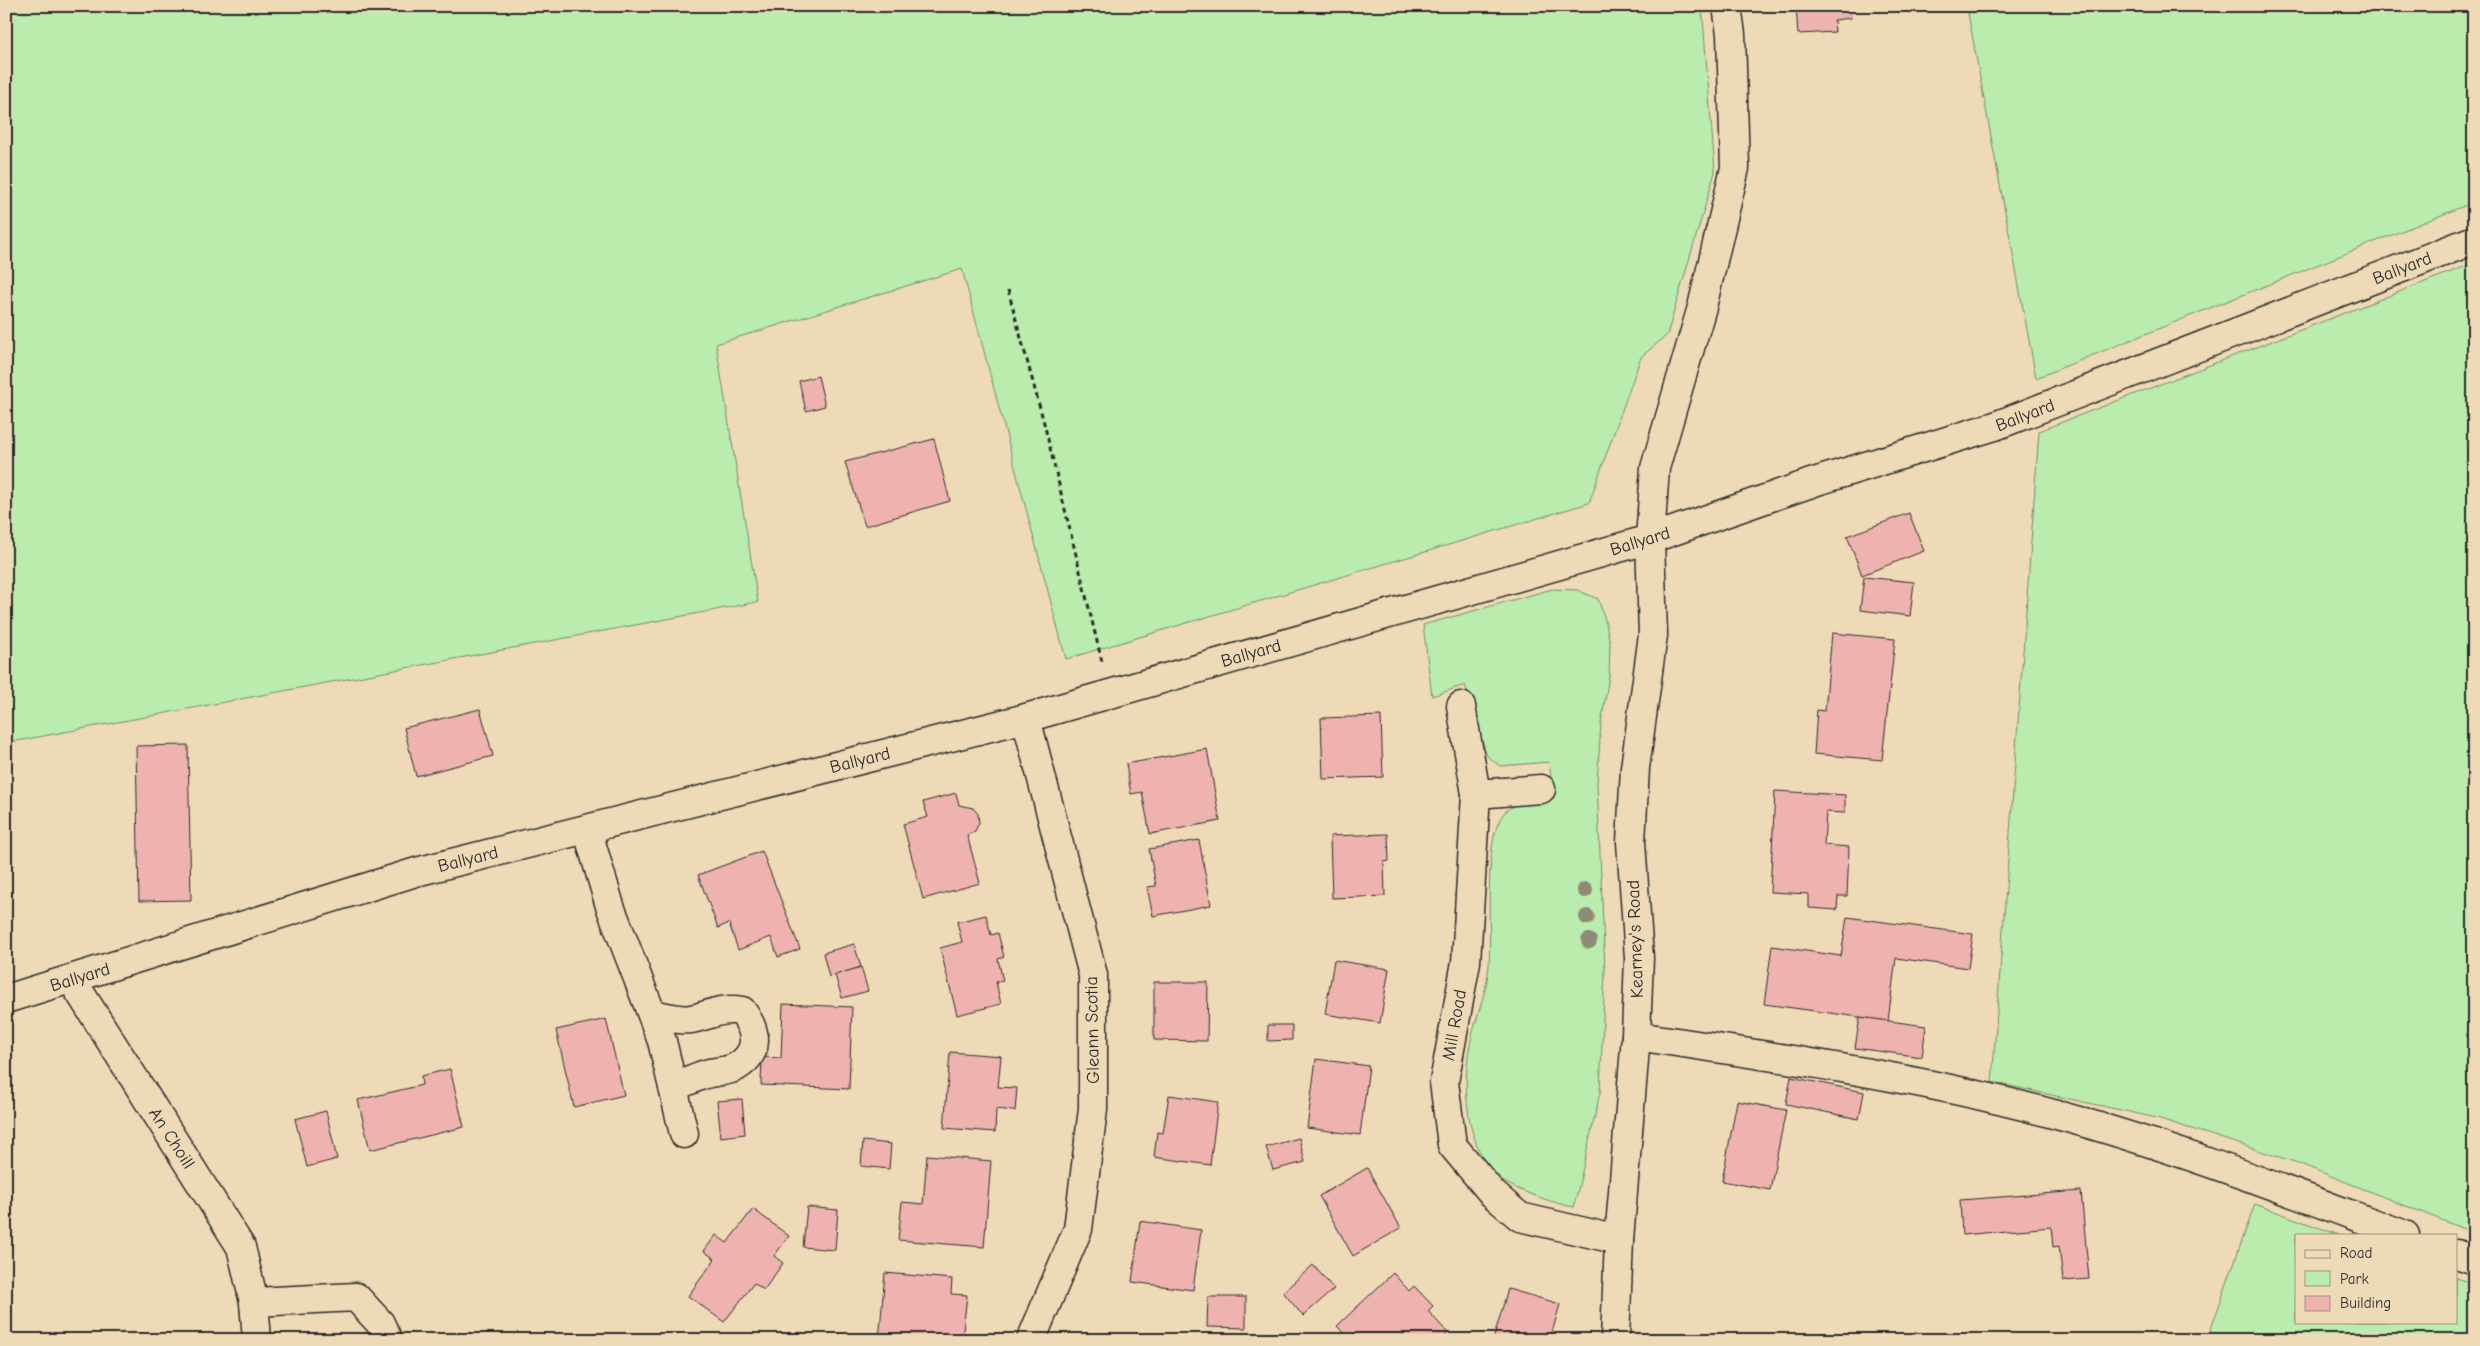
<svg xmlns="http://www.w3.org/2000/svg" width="2480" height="1346" font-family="'Comic Neue',sans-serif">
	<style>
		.green { fill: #b9ecad; stroke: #728c6c }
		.building { fill: #eeb3af; stroke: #2b2b2b }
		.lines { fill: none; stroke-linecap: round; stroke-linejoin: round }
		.minor-casing { stroke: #2b2b2b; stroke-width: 31 }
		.tertiary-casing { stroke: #2b2b2b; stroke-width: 31 }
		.path { stroke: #2b2b2b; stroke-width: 3; stroke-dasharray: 5 4; stroke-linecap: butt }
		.minor { stroke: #efdab8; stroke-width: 28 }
		.tertiary { stroke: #efdab8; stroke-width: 28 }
		.tree { fill: #8f8a75 }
		.labels { text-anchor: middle; stroke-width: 5; stroke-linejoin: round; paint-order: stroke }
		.street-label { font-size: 18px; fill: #2b2b2b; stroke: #efdab8 }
	</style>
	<rect width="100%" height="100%" fill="#efdab8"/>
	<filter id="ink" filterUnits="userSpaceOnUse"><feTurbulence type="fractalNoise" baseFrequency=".02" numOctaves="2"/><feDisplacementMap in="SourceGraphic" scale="10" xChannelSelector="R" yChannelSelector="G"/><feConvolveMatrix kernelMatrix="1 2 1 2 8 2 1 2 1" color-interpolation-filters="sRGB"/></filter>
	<g filter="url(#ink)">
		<!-- green -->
		<g class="green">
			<path d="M6,6H1702L1715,172L1667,335L1641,357L1589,503L1066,659L962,269L716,344L758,602L6,743Z"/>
			<path d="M1983,6H2474V202L2036,378L1968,13Z"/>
			<path d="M2474,263V1233L2298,1163L2157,1118L1992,1082L2039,431Z"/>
			<path d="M1552,589L1577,590L1598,599L1604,616L1610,642L1609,676L1601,724L1597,783L1605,971L1600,1093L1574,1207C1556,1204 1506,1188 1494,1174C1470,1147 1464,1102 1467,1066C1469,1032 1486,1000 1489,966C1492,930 1482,839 1504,813C1514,801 1540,801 1554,798L1549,762L1500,766L1487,756L1465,685L1432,696L1423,625Z"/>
			<path d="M2255,1204L2339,1235H2296V1322H2456V1278L2474,1284V1340H2207Z"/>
		</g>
		<!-- building -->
		<g class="building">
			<path d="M1796,6H1850L1851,18L1834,20L1835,32L1798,34Z"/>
			<path d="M1884,6H1907L1885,11Z"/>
			<path d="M818,376L825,406L806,411L799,381Z"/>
			<path d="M934,439L950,501L865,526L845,462Z"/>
			<path d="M1909,513L1924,551L1862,575L1847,536Z"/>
			<path d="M1864,577L1914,582L1910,616L1860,610Z"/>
			<path d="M1832,633L1895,639L1882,760L1814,754L1817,710L1825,711Z"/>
			<path d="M480,709L493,756L416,776L404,728Z"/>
			<path d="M1381,716L1383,777L1323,779L1321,718Z"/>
			<path d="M188,745L191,900L139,901L136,746Z"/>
			<path d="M1207,749L1220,821L1150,834L1142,792L1131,794L1126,764Z"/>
			<path d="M1775,791L1845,795V813L1826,812L1824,845L1849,847L1847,896H1838L1837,910L1809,908V894L1770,892Z"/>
			<path d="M956,793L959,805L973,808L978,814L979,823L975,831L967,835L980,883L923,899L903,824L928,817L923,802Z"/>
			<path d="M1388,834L1389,861L1384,862L1385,896L1332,898L1330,836Z"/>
			<path d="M1199,840L1211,905L1153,916L1147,887L1156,886L1149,849Z"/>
			<path d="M762,851L800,949L778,957L771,937L738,950L729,923L718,928L698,875Z"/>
			<path d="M986,915L991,935L998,933L1004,957L998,959L1003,981L996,982L1001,1004L957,1015L940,948L962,942L957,922Z"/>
			<path d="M1847,917L1973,934L1968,968L1896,958L1888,1021L1764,1004L1772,946L1841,956Z"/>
			<path d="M854,944L861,967L829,977L823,953Z"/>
			<path d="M1334,960L1389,969L1380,1023L1325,1014Z"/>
			<path d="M861,967L868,991L842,998L835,975Z"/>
			<path d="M1154,982H1208L1207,1041L1154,1040Z"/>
			<path d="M783,1004L852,1007L849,1089L761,1085L762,1057L781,1058Z"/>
			<path d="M1860,1017L1926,1026L1922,1057L1855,1048Z"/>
			<path d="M606,1019L624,1095L574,1107L556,1030Z"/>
			<path d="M1268,1025H1292V1040L1268,1041Z"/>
			<path d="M950,1052L1001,1056L998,1087L1017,1088L1015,1111L996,1109L995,1132L944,1128Z"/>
			<path d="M1316,1059L1369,1066L1360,1135L1307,1128Z"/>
			<path d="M450,1069L464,1127L370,1150L358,1100L422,1085L421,1076Z"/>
			<path d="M1791,1077L1864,1092L1859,1119L1786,1104Z"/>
			<path d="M1169,1095L1218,1102L1210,1165L1154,1157L1157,1132L1163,1133Z"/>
			<path d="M742,1099L745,1134L721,1137L717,1101Z"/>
			<path d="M1737,1101L1786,1110L1770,1190L1722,1181Z"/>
			<path d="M326,1111L337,1159L307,1167L295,1119Z"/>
			<path d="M1299,1138L1305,1162L1273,1170L1266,1147Z"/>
			<path d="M863,1141L891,1144L889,1169L861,1166Z"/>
			<path d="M927,1155L991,1161L984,1247L898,1240L902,1202L923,1204Z"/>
			<path d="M1367,1168L1401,1228L1353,1256L1319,1196Z"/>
			<path d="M2081,1191L2089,1279L2063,1281L2059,1246L2053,1247L2051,1227L1962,1235L1960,1200Z"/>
			<path d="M807,1207L838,1210L835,1250L803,1247Z"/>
			<path d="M753,1209L789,1236L774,1256L783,1263L764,1290L754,1283L724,1322L688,1296L715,1259L704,1251L716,1235L727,1243Z"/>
			<path d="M1140,1221L1201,1230L1193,1290L1132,1282Z"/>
			<path d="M1313,1265L1334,1289L1303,1316L1283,1292Z"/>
			<path d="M885,1273L952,1279L951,1294L967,1295L962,1340H879Z"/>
			<path d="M1393,1273L1409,1291L1414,1286L1433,1306L1428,1311L1448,1333L1441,1340H1350L1337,1326Z"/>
			<path d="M1508,1289L1560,1304L1550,1340H1493Z"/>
			<path d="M1208,1297H1246V1328L1207,1327Z"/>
		</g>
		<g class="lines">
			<!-- minor casing -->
			<g class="minor-casing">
				<g id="minor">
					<path d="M1461,706L1476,794L1466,962L1444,1082L1452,1145L1493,1194L1520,1217L1619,1240"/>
					<path d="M1026,718L1093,975V1109L1078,1229L1031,1340"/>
					<path d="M1476,794L1541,789"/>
					<path d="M587,829L610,906L662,1041L684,1134"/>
					<path d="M72,980L241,1247L254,1302L257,1340"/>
					<path d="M652,1014C663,1016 680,1021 691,1019C710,1015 723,1007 742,1011C757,1031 761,1052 736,1067C727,1072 716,1071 706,1074C695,1077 684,1083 673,1087"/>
					<path d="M1636,1036C1777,1057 1919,1077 2057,1115C2175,1147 2290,1192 2405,1235"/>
					<path d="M2456,1254L2474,1260"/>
					<path d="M254,1302L356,1297L380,1323L388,1340"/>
					<path d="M1615,1340L1619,1240L1636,1036L1639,958L1631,842L1635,768L1653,635L1650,539L1655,468L1702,307L1735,168L1731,34L1727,6"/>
				</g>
			</g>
			<!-- tertiary casing -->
			<g class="tertiary-casing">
				<path id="tertiary" d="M6,999L416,872L1026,718L1650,539L1814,482L1995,426L2474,240"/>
			</g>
			<!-- path -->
			<path class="path" d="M1008,290L1044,423L1102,662"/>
			<!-- minor -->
			<use href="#minor" class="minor"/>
			<!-- tertiary -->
			<use href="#tertiary" class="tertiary"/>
		</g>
		<!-- trees -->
		<g class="tree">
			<circle cx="1585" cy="890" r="8"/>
			<circle cx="1587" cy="917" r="8"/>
			<circle cx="1589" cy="941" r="8"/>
		</g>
	</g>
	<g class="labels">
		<!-- street labels -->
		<g class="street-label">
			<text transform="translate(2402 268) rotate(-21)" y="6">Ballyard</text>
			<text transform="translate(2025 415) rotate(-21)" y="6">Ballyard</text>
			<text transform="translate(1640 541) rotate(-17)" y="6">Ballyard</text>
			<text transform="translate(1251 653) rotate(-16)" y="6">Ballyard</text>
			<text transform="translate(860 760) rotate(-14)" y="6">Ballyard</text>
			<text transform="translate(468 859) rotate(-14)" y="6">Ballyard</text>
			<text transform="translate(1635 939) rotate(-92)" y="6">Kearney's Road</text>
			<text transform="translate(80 977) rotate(-17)" y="6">Ballyard</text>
			<text transform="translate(1454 1025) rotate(-80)" y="6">Mill Road</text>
			<text transform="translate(1092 1030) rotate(-91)" y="6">Gleann Scotia</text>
			<text transform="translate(172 1138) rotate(57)" y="6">An Choill</text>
		</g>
	</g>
	<!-- margin -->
	<rect width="2480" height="1346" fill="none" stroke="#efdab8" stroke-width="25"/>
	<rect x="12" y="12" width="2455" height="1321" fill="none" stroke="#2b2b2b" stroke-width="2" filter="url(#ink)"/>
	<!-- legend -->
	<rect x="2295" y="1234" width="162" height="90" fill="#efdab8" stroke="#a19480"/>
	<rect x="2305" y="1250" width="25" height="8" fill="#efdab8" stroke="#a19480"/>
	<text x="2340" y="1258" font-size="15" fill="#2b2b2b">Road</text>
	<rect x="2305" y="1271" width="25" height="15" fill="#b9ecad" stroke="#a19480"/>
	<text x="2340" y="1284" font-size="15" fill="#2b2b2b">Park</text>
	<rect x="2305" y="1296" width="25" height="15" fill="#eeb3af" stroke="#a19480"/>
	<text x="2340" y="1308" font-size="15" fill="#2b2b2b">Building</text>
</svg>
